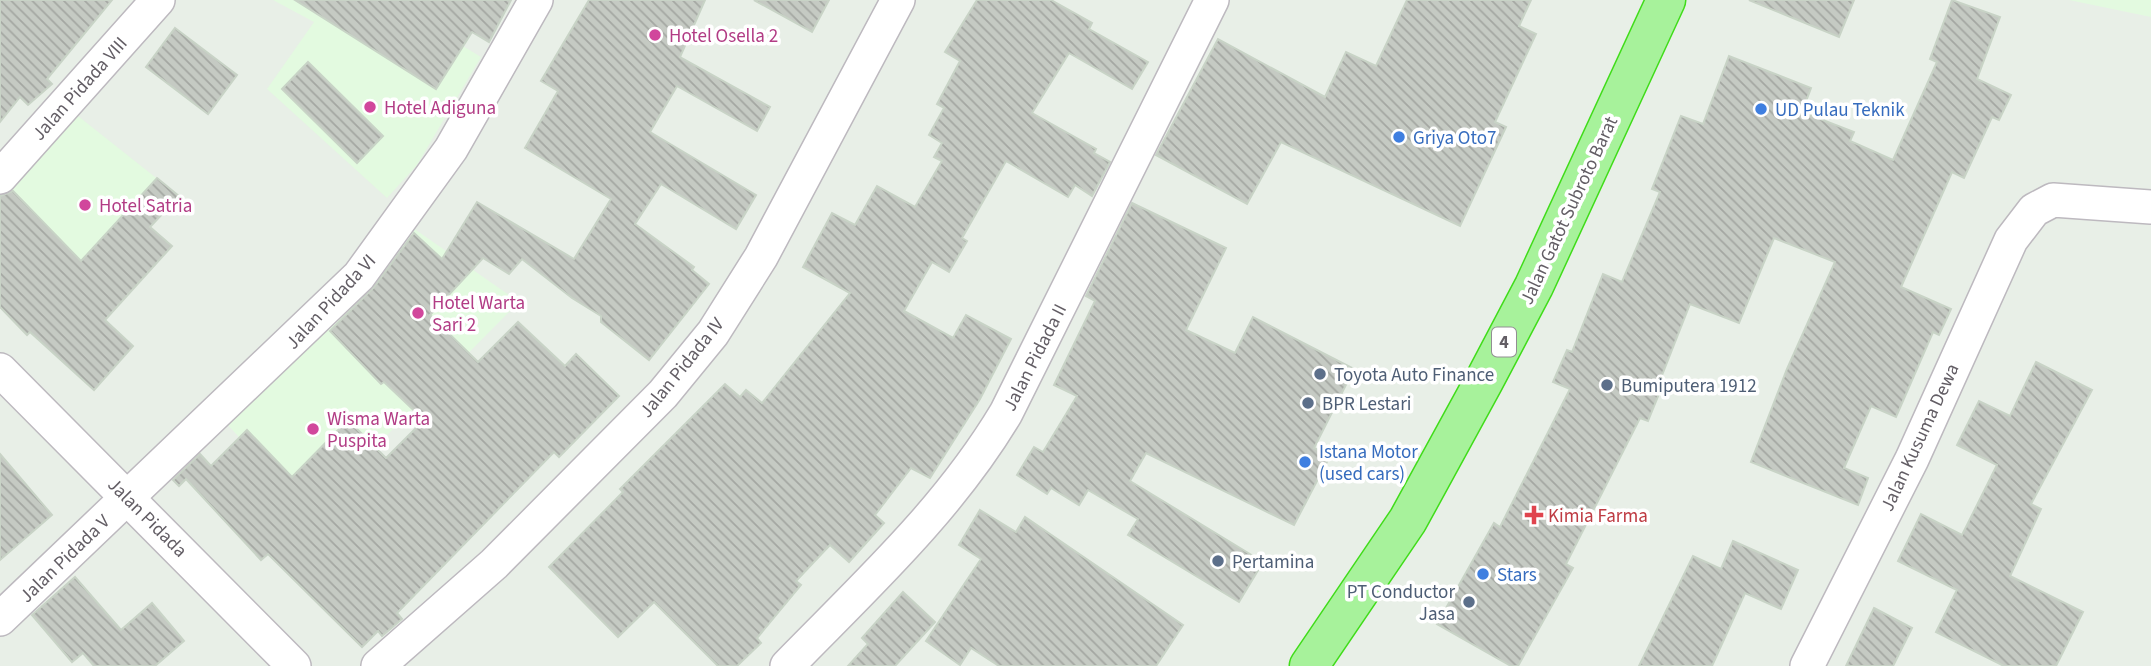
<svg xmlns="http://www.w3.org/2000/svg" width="2151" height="666" font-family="'Source Sans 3',sans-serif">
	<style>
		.commercial { fill: #e3fae0 }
		.building { fill: url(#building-back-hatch); stroke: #c8d3c6; stroke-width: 2 }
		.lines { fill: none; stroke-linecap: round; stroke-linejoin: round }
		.minor-casing { stroke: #bdb9bf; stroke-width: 36 }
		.highway-casing { stroke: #40dc1a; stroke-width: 41 }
		.minor { stroke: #fff; stroke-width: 33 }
		.highway { stroke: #a7f29b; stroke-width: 38 }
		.hotel-dot { fill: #d1479c; stroke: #fff; stroke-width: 2.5 }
		.shop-dot { fill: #3f7fe0; stroke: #fff; stroke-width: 2.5 }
		.service-dot { fill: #5c6f8a; stroke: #fff; stroke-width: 2.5 }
		.health-dot { fill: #e0444e; stroke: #fff; stroke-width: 2.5 }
		.labels { text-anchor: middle; stroke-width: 7; stroke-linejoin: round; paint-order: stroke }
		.shield { fill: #fff; stroke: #928e93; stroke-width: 2 }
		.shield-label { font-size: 18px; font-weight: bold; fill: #635e65 }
		.hotel-label { font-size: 19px; fill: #b23c85; stroke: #fff; text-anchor: start }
		.street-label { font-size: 19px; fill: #635e65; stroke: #fff }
		.shop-label { font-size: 19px; fill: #366cbe; stroke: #fff; text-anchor: start }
		.service-label { font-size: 19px; fill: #4e5e75; stroke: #fff; text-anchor: start }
		.health-label { font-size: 19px; fill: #be3a42; stroke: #fff; text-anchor: start }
	</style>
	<defs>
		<pattern id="building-back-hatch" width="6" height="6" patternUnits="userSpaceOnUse" patternTransform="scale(1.75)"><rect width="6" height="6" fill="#c5cac3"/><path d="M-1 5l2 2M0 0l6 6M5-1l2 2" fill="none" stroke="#a4a7a2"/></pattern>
	</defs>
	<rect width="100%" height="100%" fill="#e8efe7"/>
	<!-- commercial -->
	<g class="commercial">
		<path d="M273,0H387L481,57L417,165L387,198L267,89L314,22Z"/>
		<path d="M2069,0H2151V17Z"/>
		<path d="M78,116L179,196L75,307L0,198Z"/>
		<path d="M413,228L519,302L291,532L219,457L239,437L224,421Z"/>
	</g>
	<!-- building -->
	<g class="building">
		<path d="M0,0H112L47,79L52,84L28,105L20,97L0,122Z"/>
		<path d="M295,0H511L489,42L472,32L436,89Z"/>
		<path d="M589,0H705L680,57L770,107L757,131L677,86L650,132L756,195L736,229L661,184L635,224L694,267L692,270L709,284L649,360L601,322V316L572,298L522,259L509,274L483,258L430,315L478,362L518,322L565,366L576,354L619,396L559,457L554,452L397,613L402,619L382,636L378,631L362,647L268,554L261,560L186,479L179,486L173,480L200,454L211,466L247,430L292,477L348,420L386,458L424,420L384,382L381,384L330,331L374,287L414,233L442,259L477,202L574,259L611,199L525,148L558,91L541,81Z"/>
		<path d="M754,0H829L812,32Z"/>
		<path d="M977,0H1051L1092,23L1089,29L1148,62L1132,89L1069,53L1032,113L1096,149L1094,153L1110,162L1092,196L1075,185L1068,197L1006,161L962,238L967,241L949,272L932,262L904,311L953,338L966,315L1011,339L980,399L930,478L911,468L875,515L884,523L849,562L830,545L796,581L801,585L757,638L761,643L737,666H718L654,602L618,637L549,567L623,492L620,489L725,384L740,397L746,390L762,403L850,293L803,267L832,213L855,225L877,186L915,207L942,161L934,157L942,143L929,135L944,108L937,104L960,61L945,52Z"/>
		<path d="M1407,0H1531L1519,26L1536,34L1495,122L1506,127L1460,226L1281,142L1247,204L1156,155L1218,39L1325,97L1346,52L1376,66Z"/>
		<path d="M1749,0H1854L1839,37Z"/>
		<path d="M1952,0L2000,17L1977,79L2011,95L1999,120L1992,117L1964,178L1952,172L1901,287L1951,309L1939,335L1933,332L1896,417L1871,406L1844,468L1868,478L1858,505L1751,462L1787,369L1835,262L1774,238L1739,323L1690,304L1657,388L1661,389L1648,421L1640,418L1566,564L1573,568L1518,666H1511L1437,624L1494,523L1500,527L1570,389L1553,382L1567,350L1572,352L1603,274L1622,282L1660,192L1652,189L1681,116L1703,124L1729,56L1811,88L1802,112L1854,132L1850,141L1893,160L1937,62L1930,59Z"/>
		<path d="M175,28L237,75L208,114L146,67Z"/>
		<path d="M308,62L383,136L357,163L282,89Z"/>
		<path d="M157,178L179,196L150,227L172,246L105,320L133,346L94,390L30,332L27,335L0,307V196L13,191L81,261Z"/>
		<path d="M1132,203L1226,248L1186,330L1235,353L1253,317L1354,369L1314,448L1330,456L1294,525L1146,453L1130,481L1263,562L1239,602L1128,535L1138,519L1088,490L1079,505L1051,488L1047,494L1017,475L1034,447L1043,452L1077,396L1054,385L1095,301L1086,296Z"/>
		<path d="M2036,362L2092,390L2031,504L2041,509L2010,576L2083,612L2056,666H2004L1936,632L1957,590L1898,561L1921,514L1962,535L1997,465L1957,445L1979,401L2010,416Z"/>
		<path d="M0,454L52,515L0,560Z"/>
		<path d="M980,510L1016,532L1025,517L1183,625L1156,666H999L971,648L960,665L926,641L981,559L959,545Z"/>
		<path d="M1733,541L1798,570L1781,609L1745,593L1712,666H1639L1693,556L1721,569Z"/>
		<path d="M75,577L121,630L152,603L184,641L155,666H94L83,653L72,662L32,615Z"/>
		<path d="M903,592L935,622L895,666H848L868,644L862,638Z"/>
		<path d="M1874,608L1912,628L1893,666H1846Z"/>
	</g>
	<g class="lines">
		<!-- minor casing -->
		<g class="minor-casing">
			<g id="minor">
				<path d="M0,177L158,0"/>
				<path d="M0,370L294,666"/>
				<path d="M0,619L359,276L451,149L536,0"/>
				<path d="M378,666L494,564L663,394L713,333L761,257L898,0"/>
				<path d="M787,666C866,585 948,510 1006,413L1212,0"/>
				<path d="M1807,666L1912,459L2011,240L2034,210L2053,200L2151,207"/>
			</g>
		</g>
		<!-- highway casing -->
		<g class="highway-casing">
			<path id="highway" d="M1309,666L1408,520L1484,381L1534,286L1666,0"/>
		</g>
		<!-- minor -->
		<use href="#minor" class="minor"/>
		<!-- highway -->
		<use href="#highway" class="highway"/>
	</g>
	<!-- markers -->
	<g class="hotel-dot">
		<circle cx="655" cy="35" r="7"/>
		<circle cx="370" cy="107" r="7"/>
		<circle cx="85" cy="205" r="7"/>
		<circle cx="418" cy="313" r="7"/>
		<circle cx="313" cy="429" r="7"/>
	</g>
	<g class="shop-dot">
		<circle cx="1761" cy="109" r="7"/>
		<circle cx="1399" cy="137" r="7"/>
		<circle cx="1305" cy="462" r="7"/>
		<circle cx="1483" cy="574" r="7"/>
	</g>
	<g class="service-dot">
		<circle cx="1320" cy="374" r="7"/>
		<circle cx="1607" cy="385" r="7"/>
		<circle cx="1308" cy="403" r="7"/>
		<circle cx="1218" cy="561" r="7"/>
		<circle cx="1469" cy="602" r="7"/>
	</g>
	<path class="health-dot" d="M1530.5 504.5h7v7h7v7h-7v7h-7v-7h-7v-7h7z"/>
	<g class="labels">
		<!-- shield labels -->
		<rect class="shield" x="1492" y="327.5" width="24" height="29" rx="5"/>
		<g class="shield-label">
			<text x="1504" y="348">4</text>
		</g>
		<!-- hotel labels -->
		<g class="hotel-label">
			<text x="669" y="42">Hotel Osella 2</text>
			<text x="384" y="114">Hotel Adiguna</text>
			<text x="99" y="212">Hotel Satria</text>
			<text x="432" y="309">Hotel Warta<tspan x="432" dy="22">Sari 2</tspan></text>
			<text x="327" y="425">Wisma Warta<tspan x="327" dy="22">Puspita</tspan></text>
		</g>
		<!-- street labels -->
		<g class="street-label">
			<text transform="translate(79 88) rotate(-48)" y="7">Jalan Pidada VIII</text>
			<text transform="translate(1568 210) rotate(-65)" y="7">Jalan Gatot Subroto Barat</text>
			<text transform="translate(330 301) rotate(-47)" y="7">Jalan Pidada VI</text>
			<text transform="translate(1034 357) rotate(-63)" y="7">Jalan Pidada II</text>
			<text transform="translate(681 367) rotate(-51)" y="7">Jalan Pidada IV</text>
			<text transform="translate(1919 437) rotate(-65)" y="7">Jalan Kusuma Dewa</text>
			<text transform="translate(148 517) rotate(45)" y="7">Jalan Pidada</text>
			<text transform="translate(64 558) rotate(-44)" y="7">Jalan Pidada V</text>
		</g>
		<!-- shop labels -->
		<g class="shop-label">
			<text x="1775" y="116">UD Pulau Teknik</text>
			<text x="1413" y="144">Griya Oto7</text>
			<text x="1319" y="458">Istana Motor<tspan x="1319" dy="22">(used cars)</tspan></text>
			<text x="1497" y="581">Stars</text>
		</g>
		<!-- service labels -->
		<g class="service-label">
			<text x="1334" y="381">Toyota Auto Finance</text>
			<text x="1621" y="392">Bumiputera 1912</text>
			<text x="1322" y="410">BPR Lestari</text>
			<text x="1232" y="568">Pertamina</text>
			<text x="1455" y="598" text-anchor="end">PT Conductor<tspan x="1455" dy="22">Jasa</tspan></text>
		</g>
		<!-- health labels -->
		<g class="health-label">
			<text x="1548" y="522">Kimia Farma</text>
		</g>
	</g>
</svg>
